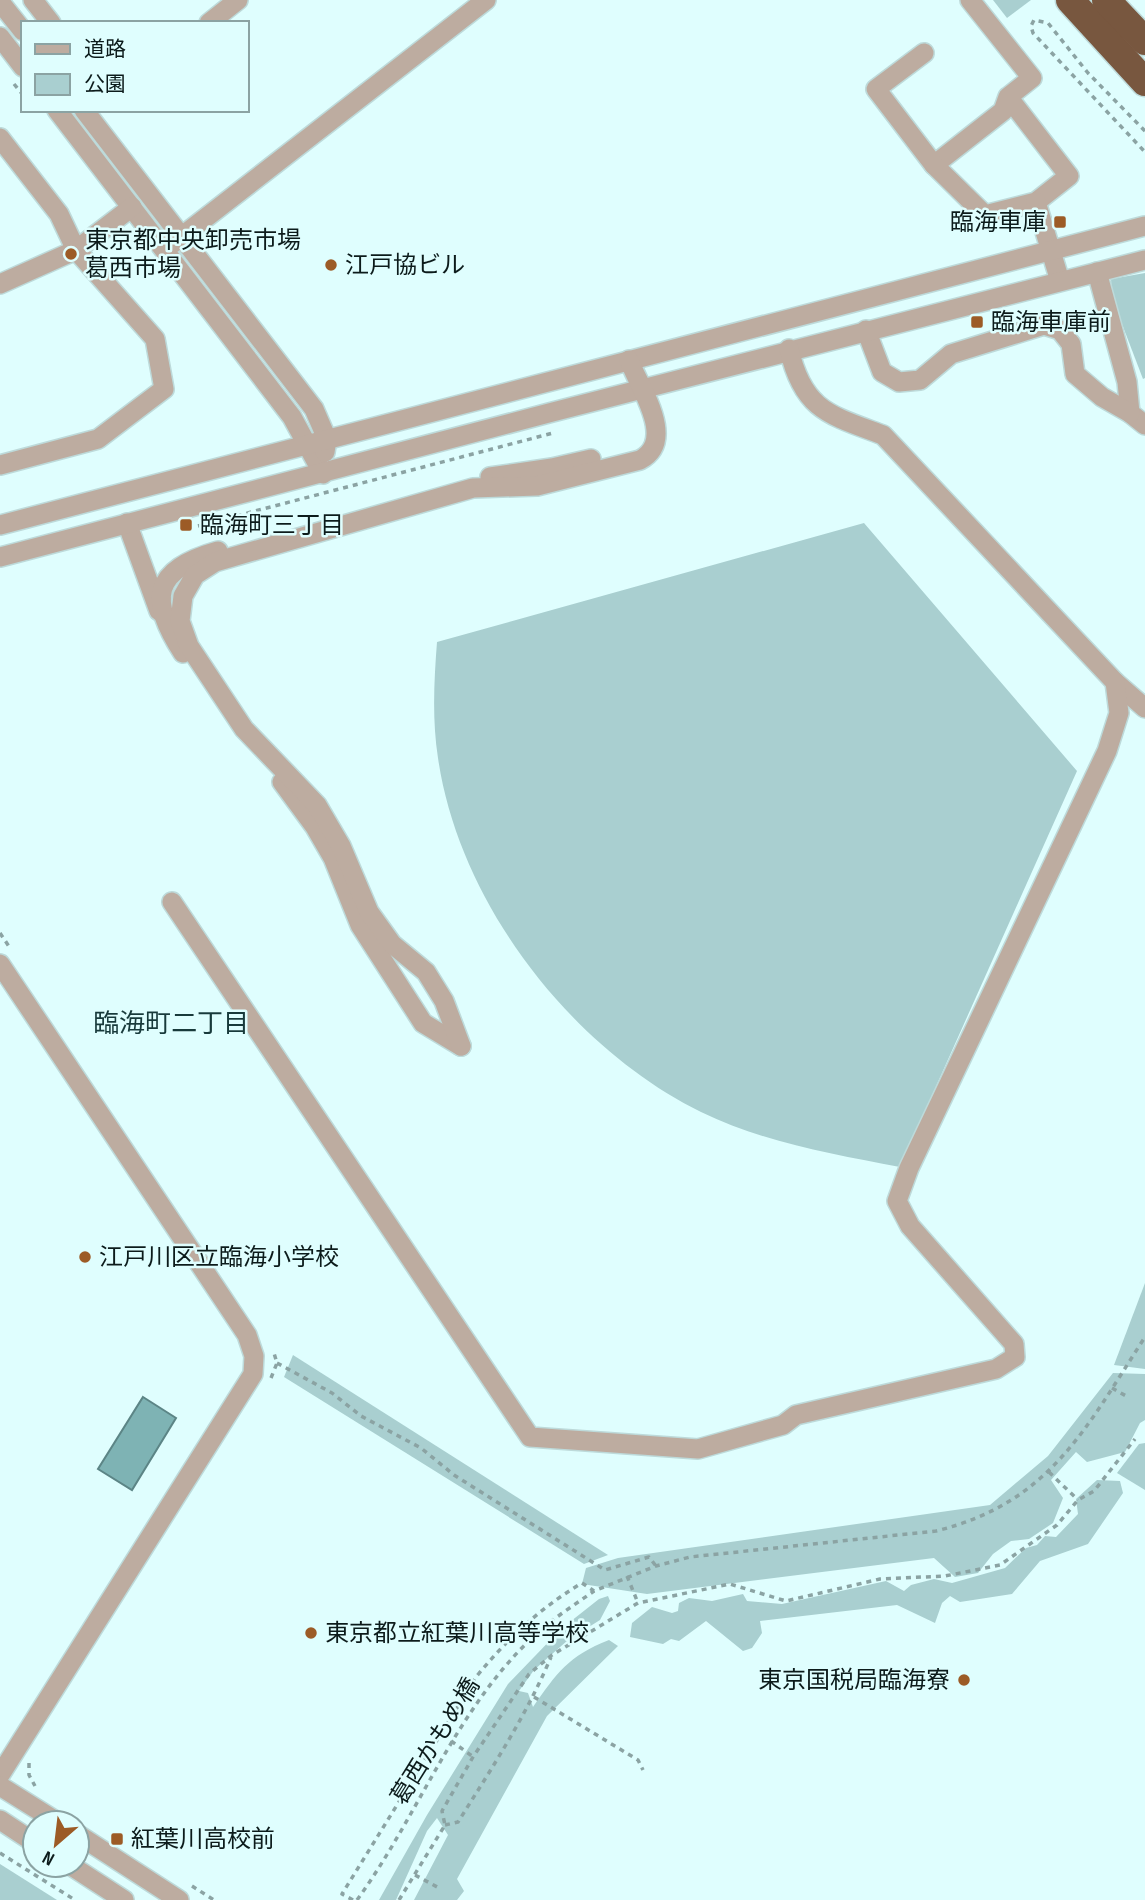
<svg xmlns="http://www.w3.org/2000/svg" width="1145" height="1900" font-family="'Sofia Sans Condensed','Noto Sans JP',sans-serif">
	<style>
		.green { fill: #a9cfd0 }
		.water { fill: #7eb3b4; stroke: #5c8586; stroke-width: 2 }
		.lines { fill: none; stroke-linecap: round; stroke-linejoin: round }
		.minor-casing { stroke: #bddada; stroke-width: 22 }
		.highway-casing { stroke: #bddada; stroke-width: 31 }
		.path { stroke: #8ba3a3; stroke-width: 3.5; stroke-dasharray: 5 5; stroke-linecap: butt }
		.minor { stroke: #bdaca0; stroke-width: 19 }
		.highway { stroke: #78573f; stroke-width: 28 }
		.path-bridge { stroke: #8ba3a3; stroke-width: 3.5; stroke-dasharray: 5 5; stroke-linecap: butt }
		.poi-dot { fill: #9c5b26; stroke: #dffefe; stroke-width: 2.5 }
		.labels { text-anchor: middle; stroke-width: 5; stroke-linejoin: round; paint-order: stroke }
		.poi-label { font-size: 24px; fill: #0c1b1b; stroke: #dffefe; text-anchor: start }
		.street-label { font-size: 24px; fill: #0c1b1b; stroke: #dffefe }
		.neighbourhood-label { font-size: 26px; fill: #183a3b; stroke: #dffefe }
	</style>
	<rect width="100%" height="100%" fill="#dffefe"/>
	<!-- green -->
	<g class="green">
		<path d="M993,0H1031L1007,18Z"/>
		<path d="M1145,273V378L1143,379L1112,298L1111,279Z"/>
		<path d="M864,523L1077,771L900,1167C832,1154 763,1142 701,1112C571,1048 459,903 438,758C432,719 434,681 437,642Z"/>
		<path d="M1145,1283V1369L1114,1365Z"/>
		<path d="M293,1355L608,1555L584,1564L284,1377Z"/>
		<path d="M1113,1373L1145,1374V1420L1140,1423L1125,1452L1087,1462L1076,1452L1051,1480L1063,1498L1053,1523L1029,1539L1011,1541L993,1554L978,1573L955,1577L934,1558L647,1594L582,1584L586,1568L618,1558L990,1505L1048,1456Z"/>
		<path d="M1145,1443V1490L1117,1473L1139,1444Z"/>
		<path d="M1097,1480L1120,1481L1123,1493L1088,1544L1040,1561L1012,1594L960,1602L950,1596L942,1603L935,1623L897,1605L760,1621L762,1633L752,1648L743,1651L706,1621L679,1641L671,1639L663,1644L630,1637L632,1623L652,1607L672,1613L678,1611L679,1603L689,1598L712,1601L743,1594L747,1601L782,1604L886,1581L904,1591L911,1585L934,1579L952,1583L1005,1568L1026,1548L1037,1545L1045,1536L1056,1537L1078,1514L1076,1499Z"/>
		<path d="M608,1596L610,1601L600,1620L568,1640L534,1670L519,1691L528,1693L533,1707C557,1673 568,1656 609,1640L618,1646L547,1716L457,1879L464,1891L457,1900H414L448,1835L437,1818L427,1831L396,1900H379L427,1815L508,1684L561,1629L599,1599Z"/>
		<path d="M0,1864L57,1900H0Z"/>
	</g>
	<!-- water -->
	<path class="water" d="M143,1397L176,1418L132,1490L98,1469Z"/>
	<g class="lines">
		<!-- minor casing -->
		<g class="minor-casing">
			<g id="minor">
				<path d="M33,0L51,23"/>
				<path d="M970,0L1032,78L1008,97L1069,176L1036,202L985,215L934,165L1003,111L1008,97"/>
				<path d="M0,2L23,31"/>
				<path d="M209,23L238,0"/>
				<path d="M0,37L23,67"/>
				<path d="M924,53L876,89L934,165"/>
				<path d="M57,110L292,417L323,474"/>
				<path d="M84,110L314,409L327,439L325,452"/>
				<path d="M0,138L59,214L76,250L132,207"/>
				<path d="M1036,202L1060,281"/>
				<path d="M172,244L486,0"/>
				<path d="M1097,272L1127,382L1130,413L1145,425"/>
				<path d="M0,284L76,250L155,339L164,389L98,439L0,465"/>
				<path d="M866,330L882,372L899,382L920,380L951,354L1044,325L1060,330L1071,344L1075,374L1102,397L1130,413"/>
				<path d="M490,477L552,468L591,459"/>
				<path d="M127,523L159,611"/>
				<path d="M0,525L1145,226"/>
				<path d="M0,557C381,456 763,357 1145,260"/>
				<path d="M183,653C148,599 152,570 218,551"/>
				<path d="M1115,682L1145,708"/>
				<path d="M282,782L315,827L333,858L360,925L423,1023L461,1046"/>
				<path d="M172,902L530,1437L698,1449L783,1425L796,1415L996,1369L1015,1357L1014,1344L910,1226L897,1201L909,1168L1107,751L1119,713L1115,682L883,435C829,415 803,410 789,349"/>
				<path d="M0,964L247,1335L254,1356L253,1374L0,1775"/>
				<path d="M461,1046L444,1001L426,972L392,944L369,912L341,846L317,805L244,729L189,646L180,621L183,596L195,575L215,562L473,488L537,486L640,460C677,440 640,389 629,360"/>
				<path d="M0,1786L59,1823"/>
				<path d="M0,1820L35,1843"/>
				<path d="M77,1834L179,1900"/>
				<path d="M70,1865L124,1900"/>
			</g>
		</g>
		<!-- highway casing -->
		<g class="highway-casing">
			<g id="highway">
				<path d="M1070,0L1145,82"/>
				<path d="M1106,0L1145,41"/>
			</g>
		</g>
		<!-- path -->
		<g class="path">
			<path d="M14,84L23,95"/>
			<path d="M1145,131L1088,73L1048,23L1034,20L1031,26L1033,33L1145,152"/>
			<path d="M198,526L553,433"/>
			<path d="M0,933L10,948"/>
			<path d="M277,1363L332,1393L361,1416L421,1448L454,1475L605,1570L649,1557L656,1566"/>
			<path d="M271,1378L277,1363L273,1350"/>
			<path d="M1112,1388L1128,1397"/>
			<path d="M1049,1472L1078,1500"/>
			<path d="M627,1576L638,1603"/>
			<path d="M534,1697L638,1760L643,1770"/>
			<path d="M443,1735L472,1756"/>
			<path d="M29,1763V1775L35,1786"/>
			<path d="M445,1825L458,1822C492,1768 526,1716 551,1657"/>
			<path d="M0,1853L75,1900"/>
			<path d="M415,1875L439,1888"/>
			<path d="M192,1886L214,1900"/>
			<path d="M353,1900L342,1894L476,1677C507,1639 540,1608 582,1583L594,1591L656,1566L690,1557L936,1531C1050,1503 1086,1428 1145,1337"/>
			<path d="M399,1900L445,1825L442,1811L473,1757L529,1674L552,1655L638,1603L730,1584L786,1601L880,1579L945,1576L1000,1565L1057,1525L1078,1500L1094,1491L1135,1439"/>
		</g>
		<!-- minor -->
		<use href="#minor" class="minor"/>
		<!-- highway -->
		<use href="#highway" class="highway"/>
		<!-- path-bridge -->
		<path class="path-bridge" d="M357,1900C418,1816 455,1711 531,1639C550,1620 573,1606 594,1591"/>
	</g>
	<!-- markers -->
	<g class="poi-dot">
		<rect x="1053" y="215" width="14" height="14" rx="3.5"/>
		<circle cx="71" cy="254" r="7"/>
		<circle cx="331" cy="265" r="7"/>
		<rect x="970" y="315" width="14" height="14" rx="3.5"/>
		<rect x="179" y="518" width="14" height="14" rx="3.5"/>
		<circle cx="85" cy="1257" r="7"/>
		<circle cx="311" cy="1633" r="7"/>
		<circle cx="964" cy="1680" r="7"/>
		<rect x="110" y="1832" width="14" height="14" rx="3.5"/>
	</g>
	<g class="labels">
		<!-- poi labels -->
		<g class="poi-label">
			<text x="1046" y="230" text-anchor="end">臨海車庫</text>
			<text x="85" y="248">東京都中央卸売市場<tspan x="85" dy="28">葛西市場</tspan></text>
			<text x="345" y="273">江戸協ビル</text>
			<text x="991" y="330">臨海車庫前</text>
			<text x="200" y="533">臨海町三丁目</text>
			<text x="99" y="1265">江戸川区立臨海小学校</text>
			<text x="325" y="1641">東京都立紅葉川高等学校</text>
			<text x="950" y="1688" text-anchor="end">東京国税局臨海寮</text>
			<text x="131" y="1847">紅葉川高校前</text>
		</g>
		<!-- street labels -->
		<g class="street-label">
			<text transform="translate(435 1741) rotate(-58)" y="8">葛西かもめ橋</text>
		</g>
		<!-- neighbourhood labels -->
		<g class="neighbourhood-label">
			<text x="171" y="1032">臨海町二丁目</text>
		</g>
	</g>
	<!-- legend -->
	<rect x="21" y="21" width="228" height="91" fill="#dffefe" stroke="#8ba3a3" stroke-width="2"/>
	<rect x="35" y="44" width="35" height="10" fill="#bdaca0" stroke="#8ba3a3" stroke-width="2"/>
	<text x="84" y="56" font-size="21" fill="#0c1b1b">道路</text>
	<rect x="35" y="74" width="35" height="21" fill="#a9cfd0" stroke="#8ba3a3" stroke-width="2"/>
	<text x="84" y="91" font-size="21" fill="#0c1b1b">公園</text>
	<!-- north arrow -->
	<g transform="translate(56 1844) rotate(208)"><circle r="33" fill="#dffefe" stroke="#8ba3a3" stroke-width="2"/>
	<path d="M0-5L12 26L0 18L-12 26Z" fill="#9c5b26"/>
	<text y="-10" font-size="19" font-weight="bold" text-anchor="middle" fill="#0c1b1b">N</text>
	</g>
</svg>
